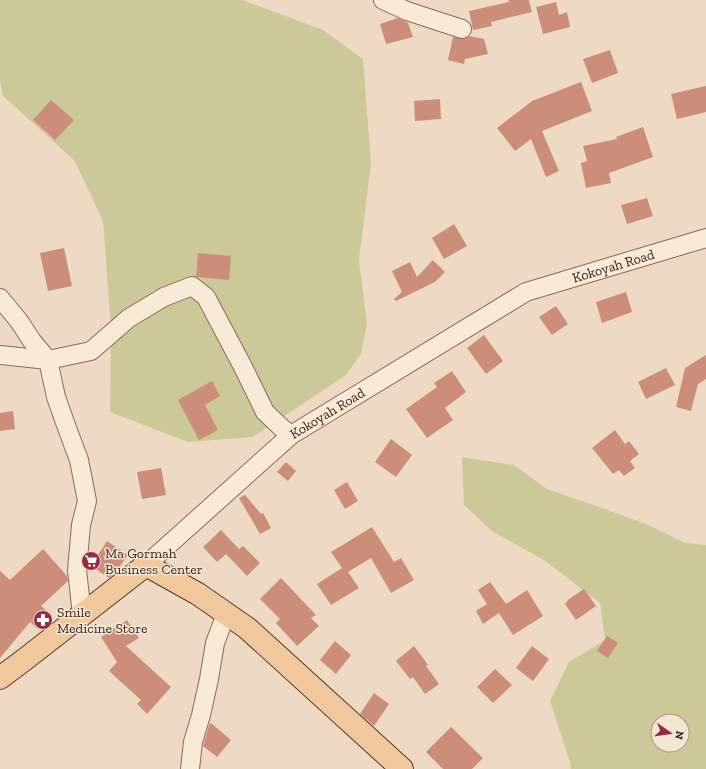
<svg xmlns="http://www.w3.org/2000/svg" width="706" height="769" font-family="'Zilla Slab',serif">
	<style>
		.green { fill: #ccc998; fill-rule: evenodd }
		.building { fill: #cc8e7a }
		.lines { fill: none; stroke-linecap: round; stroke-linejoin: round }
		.minor-casing { stroke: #886b5b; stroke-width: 20 }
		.primary-casing { stroke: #563a2f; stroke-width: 24 }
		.minor { stroke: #f9e9d7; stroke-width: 18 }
		.primary { stroke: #f1c89c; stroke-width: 22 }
		.labels { text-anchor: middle; stroke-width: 3; stroke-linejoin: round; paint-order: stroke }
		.street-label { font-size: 14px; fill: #38271e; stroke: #f5e6d4 }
		.poi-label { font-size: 14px; fill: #38271e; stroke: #f5e6d4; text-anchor: start }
	</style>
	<rect width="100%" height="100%" fill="#eedac4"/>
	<!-- green -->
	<g class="green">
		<path d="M0,0H243L323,30L363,59L371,163L359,260L367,324L361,354L346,375L253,437L188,442L110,412L111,329L103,221L74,160L3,96L0,80Z"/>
		<path d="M462,457L514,465L547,489L644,523L685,543L706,545V769H571L570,762L550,701L569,662L605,640L600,603L544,560L493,532L464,505ZM658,721H682V745H658Z"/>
	</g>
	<!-- building -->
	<g class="building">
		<path d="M508,0H529L532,12L491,22L492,26L473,30L469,11L509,2Z"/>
		<path d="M556,2L559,15L567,12L570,27L543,34L536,7Z"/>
		<path d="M398,18L408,23L413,37L386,44L380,24Z"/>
		<path d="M470,36L484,39L488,54L465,59L464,64L448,60L453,37L464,39Z"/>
		<path d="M610,50L618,73L592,83L583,59Z"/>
		<path d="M581,82L592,111L542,131L559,171L546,177L531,139L515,151L497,128L532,101Z"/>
		<path d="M706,86V112L677,119L671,94Z"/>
		<path d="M440,99L441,119L415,121L414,101Z"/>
		<path d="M51,100L74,120L55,140L33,120Z"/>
		<path d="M643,127L653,157L609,173L611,183L586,188L581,163L587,161L583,146L617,139L616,137Z"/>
		<path d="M647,198L653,216L627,224L621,205Z"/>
		<path d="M454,224L467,246L444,259L432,238Z"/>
		<path d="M64,248L72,286L48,291L40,253Z"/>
		<path d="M198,253L231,256L229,280L196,277Z"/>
		<path d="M433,260L445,272L435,282L396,301L394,299L402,292L392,271L410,262L417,277Z"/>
		<path d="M626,292L632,312L602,323L596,302Z"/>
		<path d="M556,306L568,324L552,335L539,317Z"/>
		<path d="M484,335L503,361L486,374L467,348Z"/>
		<path d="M706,355V379L698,384L691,411L676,407L685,368Z"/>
		<path d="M666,368L675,385L646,399L638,382Z"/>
		<path d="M452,371L466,392L445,408L453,420L427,438L406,409L437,387L434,383Z"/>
		<path d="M212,381L220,396L205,405L218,430L199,440L178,400Z"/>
		<path d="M13,411L15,429L0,431V413Z"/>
		<path d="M615,430L625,444L629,441L639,454L630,461L635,468L624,476L619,470L613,474L592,448Z"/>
		<path d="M391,439L412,455L396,477L375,462Z"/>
		<path d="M286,462L296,471L288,481L277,472Z"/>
		<path d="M161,468L166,495L142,499L137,472Z"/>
		<path d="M347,482L358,501L345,509L334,490Z"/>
		<path d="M245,495L261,514L263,513L271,528L260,534L239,498Z"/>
		<path d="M372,527L394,562L401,558L414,580L391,593L371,558L348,572L359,588L331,605L317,584L342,568L331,552Z"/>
		<path d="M221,530L239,549L243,546L260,563L247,576L226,554L217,562L203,547Z"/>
		<path d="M107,541L128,555L115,573L109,578L91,566Z"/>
		<path d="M43,549L67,576L68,581L41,606L51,614L38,629L30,622L0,658V571L10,580Z"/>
		<path d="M281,578L316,615L311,618L319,626L297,646L276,623L280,619L260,599Z"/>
		<path d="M490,582L506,604L527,590L543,616L513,635L499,613L483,624L476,611L487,604L478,590Z"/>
		<path d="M584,589L596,606L576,620L565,604L569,599Z"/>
		<path d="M127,620L139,638L126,646L171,687L147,714L137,704L141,700L109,671L117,662L101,637Z"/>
		<path d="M607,636L618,643L608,658L597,651Z"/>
		<path d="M335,641L351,655L336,674L320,660Z"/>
		<path d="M414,646L428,665L426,666L439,684L425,694L413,677L410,679L396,661Z"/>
		<path d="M532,646L549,659L533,681L516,668Z"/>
		<path d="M495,669L512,685L493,703L477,687Z"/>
		<path d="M374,693L389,704L374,726L360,714Z"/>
		<path d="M211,723L231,740L217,757L203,746L209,725Z"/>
		<path d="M451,727L483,758L472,769H443L426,752Z"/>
	</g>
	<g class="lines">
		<!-- minor casing -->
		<g class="minor-casing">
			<g id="minor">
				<path d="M383,0L407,11L462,29"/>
				<path d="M0,298L19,321L32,341L48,360L56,397L67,428L79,460L87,501L81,525L77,570L82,615"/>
				<path d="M0,355L48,360L91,351L129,318L164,297L192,286L206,297L243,367L265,412L283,429L291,435"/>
				<path id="s1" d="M146,565L291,435L526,292L706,238"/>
				<path d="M190,769L193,742L201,715L209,679L215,643L226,614"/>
			</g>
		</g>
		<!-- primary casing -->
		<g class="primary-casing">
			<path id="primary" d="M0,678L24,660L146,565L198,594L247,628L402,769"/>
		</g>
		<!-- minor -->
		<use href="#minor" class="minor"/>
		<!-- primary -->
		<use href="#primary" class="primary"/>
	</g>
	<!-- icons -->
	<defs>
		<g id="supermarket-disc" transform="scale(1)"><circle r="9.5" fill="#972b3f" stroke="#f5e6d4"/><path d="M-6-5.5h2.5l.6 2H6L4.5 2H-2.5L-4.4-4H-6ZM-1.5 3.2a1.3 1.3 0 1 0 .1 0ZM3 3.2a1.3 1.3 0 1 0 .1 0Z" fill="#fff"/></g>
		<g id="pharmacy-disc" transform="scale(1)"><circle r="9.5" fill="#972b3f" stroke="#f5e6d4"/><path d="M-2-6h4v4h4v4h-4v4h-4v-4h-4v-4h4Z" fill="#fff"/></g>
	</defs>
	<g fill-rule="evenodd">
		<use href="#supermarket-disc" x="91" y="561"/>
		<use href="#pharmacy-disc" x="43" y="620"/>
	</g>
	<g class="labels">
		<!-- street labels -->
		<g class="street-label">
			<text dy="5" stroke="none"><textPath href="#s1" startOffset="561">Kokoyah Road</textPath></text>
			<text dy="5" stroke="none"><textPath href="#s1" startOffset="237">Kokoyah Road</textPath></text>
		</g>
		<!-- poi labels -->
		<g class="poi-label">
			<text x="105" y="558">Ma Gormah<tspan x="105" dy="16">Business Center</tspan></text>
			<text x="57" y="617">Smile<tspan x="57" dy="16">Medicine Store</tspan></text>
		</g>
	</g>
	<!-- north arrow -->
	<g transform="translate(670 733) rotate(103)"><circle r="19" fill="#f5e6d4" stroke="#a99a8b"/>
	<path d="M0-3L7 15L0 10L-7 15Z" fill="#972b3f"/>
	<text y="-6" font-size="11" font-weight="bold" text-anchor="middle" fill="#38271e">N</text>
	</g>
</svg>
